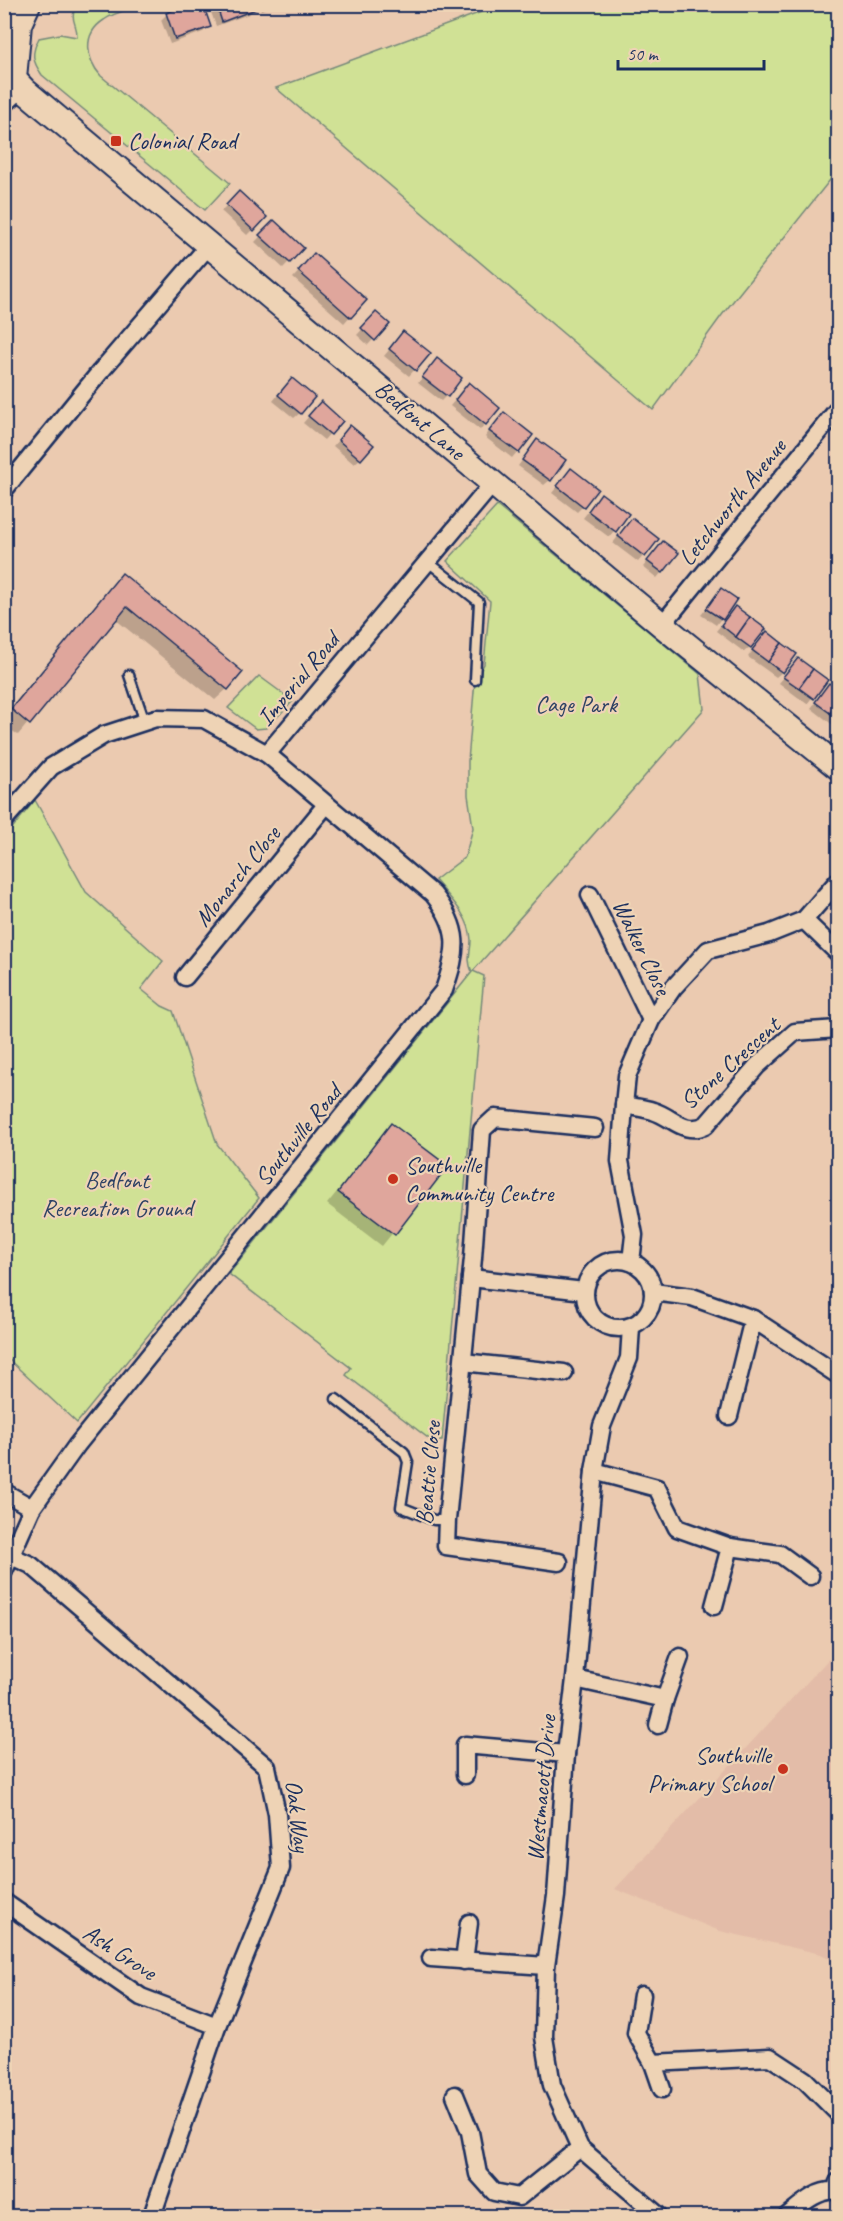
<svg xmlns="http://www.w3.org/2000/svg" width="843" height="2221" font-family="Caveat,sans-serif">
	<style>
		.built { fill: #e3bca8 }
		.green { fill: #d0e195; stroke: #76887a; stroke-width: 1.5 }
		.shadow { fill: #0003 }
		.building { fill: #dfa69c; stroke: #1b2f5e; stroke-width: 1.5 }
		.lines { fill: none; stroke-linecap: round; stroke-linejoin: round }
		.lane-casing { stroke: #1b2f5e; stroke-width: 13 }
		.street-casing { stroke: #1b2f5e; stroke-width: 21 }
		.secondary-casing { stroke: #1b2f5e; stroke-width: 28 }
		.primary-casing { stroke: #1b2f5e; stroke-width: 30 }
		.lane { stroke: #eed3b5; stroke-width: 8 }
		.street { stroke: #eed3b5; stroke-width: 16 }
		.secondary { stroke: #eed3b5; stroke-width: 24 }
		.primary { stroke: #eed3b5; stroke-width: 26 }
		.poi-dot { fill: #c8321e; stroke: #eed3b5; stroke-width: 2 }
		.labels { text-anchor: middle; stroke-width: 4.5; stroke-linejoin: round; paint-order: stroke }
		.poi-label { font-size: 24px; fill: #1b2f5e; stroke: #eed3b5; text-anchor: start }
		.street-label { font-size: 24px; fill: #1b2f5e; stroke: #eed3b5 }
		.park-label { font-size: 24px; fill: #2d4164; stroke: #eed3b5 }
	</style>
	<rect width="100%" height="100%" fill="#ebcab0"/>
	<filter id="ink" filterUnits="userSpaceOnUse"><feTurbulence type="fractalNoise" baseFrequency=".0167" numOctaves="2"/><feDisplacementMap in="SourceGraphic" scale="12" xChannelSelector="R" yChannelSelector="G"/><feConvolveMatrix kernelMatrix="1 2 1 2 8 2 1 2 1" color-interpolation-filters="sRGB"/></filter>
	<g filter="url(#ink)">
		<!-- built -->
		<path class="built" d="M838,1649V1963L821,1954L720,1931L615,1889Z"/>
		<!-- green -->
		<g class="green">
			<path d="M77,4L143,5C131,9 114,12 104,20C82,34 86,59 101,76L230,183L205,210L42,75C32,61 31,53 39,38L60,34L77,37C78,23 68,21 77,4Z"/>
			<path d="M503,4L838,5V170L722,315L653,410L276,88Z"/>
			<path d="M497,506L700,674L704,709L473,971L484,976L442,1441H432L346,1375L351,1368L229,1274L472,972C466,957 471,954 471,940C470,916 449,897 435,880L465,857L473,828L468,795V761L475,680L484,664L490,601L447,561Z"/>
			<path d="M259,676L293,701L266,728L256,729L228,708Z"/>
			<path d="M35,800L86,892L163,961L141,989L162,1006L173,1011L217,1144L259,1198L77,1423L5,1356V837Z"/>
		</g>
		<!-- shadow -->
		<g class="shadow">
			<path d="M208,4H253L255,9L249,14L216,26Z"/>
			<path d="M259,4H277L261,10Z"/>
			<path d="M167,14L209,26L203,32L170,44L161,20Z"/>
			<path d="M239,193L265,217L247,235L221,211Z"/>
			<path d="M274,222L302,248L283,268L255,242Z"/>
			<path d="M309,260L365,300L344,323L293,278Z"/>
			<path d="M376,314L388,324L368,345L357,335Z"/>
			<path d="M398,339L429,353L409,376L384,356Z"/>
			<path d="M432,366L446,396L441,401L418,383Z"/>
			<path d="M286,385L300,413L294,418L273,401Z"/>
			<path d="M464,390L485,424L480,430L450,406Z"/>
			<path d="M315,409L341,421L324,440L303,423Z"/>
			<path d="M498,419L531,435L512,458L485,437Z"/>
			<path d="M345,432L360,459L354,464L333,446Z"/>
			<path d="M532,447L550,480L544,485L518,466Z"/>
			<path d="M571,470L583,506L577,512L552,493Z"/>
			<path d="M601,495L627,515L609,537L583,518Z"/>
			<path d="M626,526L657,540L638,562L613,543Z"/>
			<path d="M663,543L662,572L657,578L643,567Z"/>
			<path d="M122,575L227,689L215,700L115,619L18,735L4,725V716Z"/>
			<path d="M721,590L735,600L716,625L701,615Z"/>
			<path d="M730,614L750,647L744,652L716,631Z"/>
			<path d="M761,639L782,672L776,677L748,657Z"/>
			<path d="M798,660L826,680L807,704L779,683Z"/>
			<path d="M829,685L838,692V729L811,708Z"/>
			<path d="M391,1125L446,1166L382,1246L327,1204Z"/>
		</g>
		<!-- building -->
		<g class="building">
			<path d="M188,4H203L211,27L175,39L166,13Z"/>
			<path d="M216,4H255L256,9L222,22Z"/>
			<path d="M239,191L267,217L254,231L226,205Z"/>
			<path d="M274,220L304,248L290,263L259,235Z"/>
			<path d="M314,253L367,300L351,318L298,271Z"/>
			<path d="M376,312L390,324L375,341L361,328Z"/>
			<path d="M403,331L431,353L416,371L389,349Z"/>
			<path d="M437,358L462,378L448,397L422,377Z"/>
			<path d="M292,378L315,397L301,414L278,395Z"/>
			<path d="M469,382L500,408L486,425L455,400Z"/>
			<path d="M321,401L343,421L331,435L308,416Z"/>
			<path d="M504,412L533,435L519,453L489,431Z"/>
			<path d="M350,425L374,445L361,460L338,440Z"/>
			<path d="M537,439L566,460L551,481L522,460Z"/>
			<path d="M571,468L598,489L584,507L557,486Z"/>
			<path d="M601,493L629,514L616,532L588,511Z"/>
			<path d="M632,518L659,539L645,557L618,536Z"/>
			<path d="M663,541L679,553L663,573L647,561Z"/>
			<path d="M122,573L243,672L228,690L127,607L30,725L11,709Z"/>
			<path d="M721,588L737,599L723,620L706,609Z"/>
			<path d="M735,606L750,617L736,637L721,625Z"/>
			<path d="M750,617L766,629L751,648L736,637Z"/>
			<path d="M767,631L782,643L768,662L752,650Z"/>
			<path d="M782,643L797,654L783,673L768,662Z"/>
			<path d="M798,658L813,669L799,688L783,677Z"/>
			<path d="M813,669L828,680L814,699L799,688Z"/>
			<path d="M829,683L838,690V702L830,713L815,702Z"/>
			<path d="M838,702V719L830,713Z"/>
			<path d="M391,1123L448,1166L395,1235L338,1192Z"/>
		</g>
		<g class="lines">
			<!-- lane casing -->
			<g class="lane-casing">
				<g id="lane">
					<path d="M4,110L24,92"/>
					<path d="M427,561L479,602L475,680"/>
					<path d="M129,675L145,722"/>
					<path d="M336,1399L404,1452L408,1462L401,1507L434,1520H447"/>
				</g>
			</g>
			<!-- street casing -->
			<g class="street-casing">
				<g id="street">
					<path d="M4,490L100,372L210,244"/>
					<path d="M662,625L838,409"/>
					<path d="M267,754L494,482"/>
					<path d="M4,820L51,767L104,735L156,718L204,719L267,754L433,894C461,929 458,950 444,990L77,1445L32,1508L4,1571"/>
					<path d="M590,895L651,1020"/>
					<path d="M804,920L838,953"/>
					<path d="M185,977L326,805"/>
					<path d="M624,1105C633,1107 644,1108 653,1111C673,1117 684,1136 706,1125L757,1066L795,1032L838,1029"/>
					<circle cx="619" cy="1294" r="34"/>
					<path d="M631,1262L634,1235L620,1161L624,1105L627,1076L651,1020L673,988L708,950L769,934L804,920L838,881"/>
					<path d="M471,1278L584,1291"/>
					<path d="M653,1292L692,1297L753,1319L838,1375"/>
					<path d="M631,1327L629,1358L602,1426L594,1471L575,1679L566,1754L556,1896L546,1966L544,2037L552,2085L580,2148L659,2216"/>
					<path d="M463,1362L564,1373"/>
					<path d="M729,1416L753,1319"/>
					<path d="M594,1471L657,1488L677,1528L730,1547L714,1606"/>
					<path d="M4,1492L32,1508"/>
					<path d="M730,1547L780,1554L810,1576"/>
					<path d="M11,1556L31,1565L267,1767L277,1814L281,1868L217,2026L152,2216"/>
					<path d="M559,1562L446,1546L447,1520L473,1258L482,1130L495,1118L595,1128"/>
					<path d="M575,1679L665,1699L658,1725"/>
					<path d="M665,1699L680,1657"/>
					<path d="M465,1775V1745L566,1754"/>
					<path d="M4,1902L141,1997L217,2026"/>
					<path d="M431,1958L546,1966"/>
					<path d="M464,1961L469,1923"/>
					<path d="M642,1995L636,2033L653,2063"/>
					<path d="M662,2089L653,2063L770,2057L805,2080L838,2113"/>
					<path d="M455,2095L470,2132L478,2174L494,2192L519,2197L580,2148"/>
					<path d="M787,2216C801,2205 817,2189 836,2191L838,2182"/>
				</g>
			</g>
			<!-- secondary casing -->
			<g class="secondary-casing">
				<path id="secondary" d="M4,69L25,91L662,625L838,767"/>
			</g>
			<!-- primary casing -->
			<g class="primary-casing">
				<path id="primary" d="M13,78L18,24L27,4"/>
			</g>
			<!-- lane -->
			<use href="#lane" class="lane"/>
			<!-- street -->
			<use href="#street" class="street"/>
			<!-- secondary -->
			<use href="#secondary" class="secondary"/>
			<!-- primary -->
			<use href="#primary" class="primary"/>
		</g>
	</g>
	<!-- markers -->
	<g class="poi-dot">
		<rect x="110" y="135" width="12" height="12" rx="3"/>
		<circle cx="393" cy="1179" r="6"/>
		<circle cx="783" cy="1769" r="6"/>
	</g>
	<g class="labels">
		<!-- poi labels -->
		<g class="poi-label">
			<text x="128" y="149">Colonial Road</text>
			<text x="405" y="1173">Southville<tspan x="405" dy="28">Community Centre</tspan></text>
			<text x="771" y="1763" text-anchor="end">Southville<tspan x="771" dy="28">Primary School</tspan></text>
		</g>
		<!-- street labels -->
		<g class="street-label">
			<text transform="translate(420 420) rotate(40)" y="8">Bedfont Lane</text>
			<text transform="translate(732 502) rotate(-51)" y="8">Letchworth Avenue</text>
			<text transform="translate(298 679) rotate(-50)" y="8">Imperial Road</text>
			<text transform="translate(237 876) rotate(-51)" y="8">Monarch Close</text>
			<text transform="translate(642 947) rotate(64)" y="8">Walker Close</text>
			<text transform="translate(730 1063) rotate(-42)" y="8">Stone Crescent</text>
			<text transform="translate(298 1135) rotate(-51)" y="8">Southville Road</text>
			<text transform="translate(428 1473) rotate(-85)" y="8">Beattie Close</text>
			<text transform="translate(541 1788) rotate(-85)" y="8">Westmacott Drive</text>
			<text transform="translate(298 1816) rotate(83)" y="8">Oak Way</text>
			<text transform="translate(120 1952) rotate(33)" y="8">Ash Grove</text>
		</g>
		<!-- park labels -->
		<g class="park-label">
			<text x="576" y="712">Cage Park</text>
			<text x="117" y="1188">Bedfont<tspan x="117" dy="28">Recreation Ground</tspan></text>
		</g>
	</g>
	<!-- margin -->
	<rect width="843" height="2221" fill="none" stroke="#eed3b5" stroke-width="24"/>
	<rect x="12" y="12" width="819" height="2197" fill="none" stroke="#1b2f5e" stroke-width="2" filter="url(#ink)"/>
	<!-- scale -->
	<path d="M618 60v9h146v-9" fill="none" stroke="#1b2f5e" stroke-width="3"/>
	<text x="627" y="60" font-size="18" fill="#1b2f5e" stroke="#eed3b5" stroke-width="4.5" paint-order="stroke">50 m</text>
</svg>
